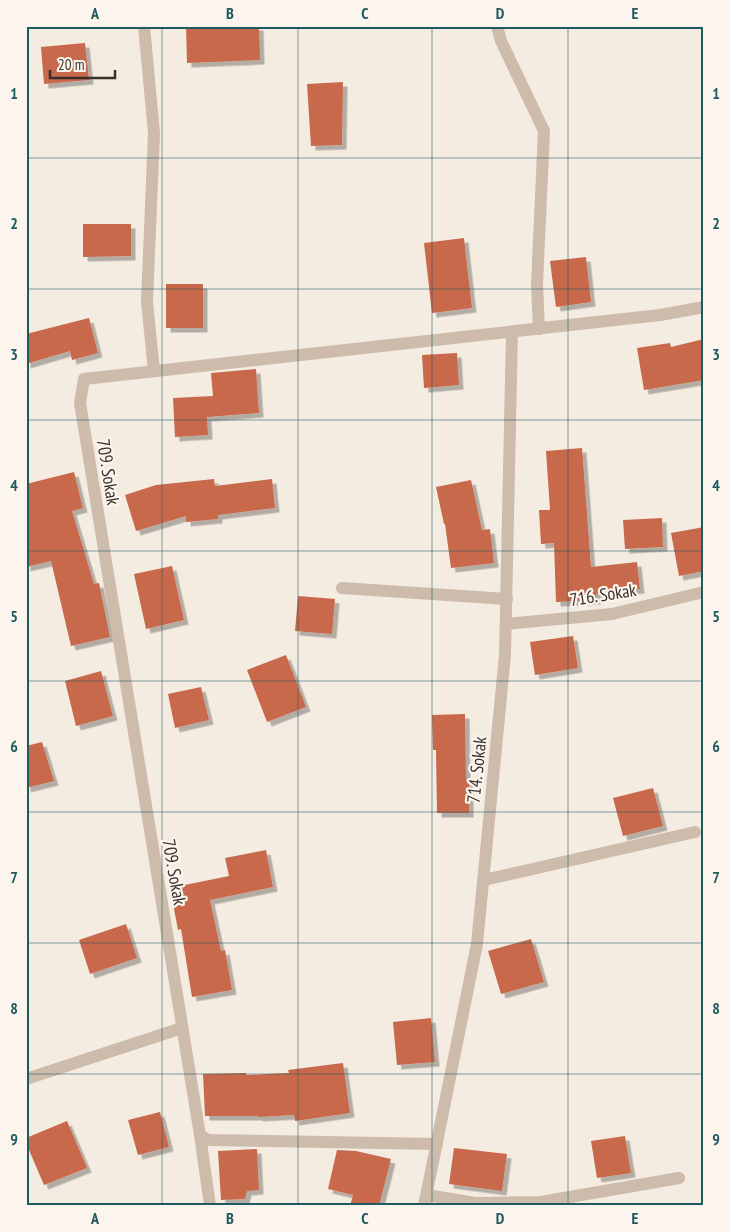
<svg xmlns="http://www.w3.org/2000/svg" width="730" height="1232" font-family="'PT Sans Narrow',sans-serif">
	<style>
		.building { fill: #c8694b; filter: url(#shadow) }
		.lines { fill: none; stroke-linecap: round; stroke-linejoin: round }
		.minor { stroke: #cdbbac; stroke-width: 12 }
		.grid { fill: none; stroke: #1f5a5e; stroke-width: 1; stroke-opacity: 0.55 }
		.labels { text-anchor: middle; stroke-width: 4.5; stroke-linejoin: round; paint-order: stroke }
		.street-label { font-size: 18px; fill: #3b302b; stroke: #fbf5ee }
		.neatline { fill: none; stroke: #1f5a5e; stroke-width: 2 }
		.grid-label { font-size: 16px; text-anchor: middle; font-weight: bold; fill: #1f5a5e }
	</style>
	<defs>
		<filter id="shadow"><feDropShadow dx="4.5" dy="4.5" stdDeviation="0" flood-color="#0004"/></filter>
	</defs>
	<rect width="100%" height="100%" fill="#f4ebe1"/>
	<!-- building -->
	<g class="building">
		<path d="M186,26H259L260,60L187,63Z"/>
		<path d="M85,43L89,80L44,84L41,47Z"/>
		<path d="M343,82L342,145L311,146L307,84Z"/>
		<path d="M83,224H131V256L83,257Z"/>
		<path d="M464,238L472,308L432,313L424,243Z"/>
		<path d="M586,257L591,302L556,307L550,261Z"/>
		<rect x="166" y="284" width="37" height="44"/>
		<path d="M89,318L98,353L72,360L70,351L26,364V334Z"/>
		<path d="M704,339V380L644,390L637,348L670,343L671,347Z"/>
		<path d="M457,353L459,385L424,388L422,355Z"/>
		<path d="M256,369L259,413L207,417L208,435L175,437L173,398L213,396L211,373Z"/>
		<path d="M582,448L591,567L637,562L640,589L596,594V600L556,602L554,543L541,544L539,510H550L546,451Z"/>
		<path d="M74,472L83,508L72,511L94,584L99,583L110,637L71,646L51,561L26,567V484Z"/>
		<path d="M214,479L215,486L272,479L275,508L218,515V519L186,522V516L136,531L125,495L156,485Z"/>
		<path d="M471,480L482,530L490,529L494,563L451,568L445,524H444L436,487Z"/>
		<path d="M662,518L663,547L625,549L623,520Z"/>
		<path d="M704,527V571L679,576L671,533Z"/>
		<path d="M172,566L184,620L146,629L134,574Z"/>
		<path d="M298,596L335,599L332,634L295,631Z"/>
		<path d="M573,636L578,668L535,675L530,642Z"/>
		<path d="M286,655L306,707L267,722L247,670Z"/>
		<path d="M101,671L113,716L76,726L65,681Z"/>
		<path d="M201,687L209,720L175,728L168,694Z"/>
		<path d="M465,714L466,781H469V813H437L436,750H433L432,715Z"/>
		<path d="M42,742L54,781L26,788V746Z"/>
		<path d="M653,788L663,826L623,836L613,798Z"/>
		<path d="M266,850L273,887L210,900L221,951L225,950L232,990L192,997L181,929L178,930L170,888L229,876L225,858Z"/>
		<path d="M126,924L137,958L90,974L79,940Z"/>
		<path d="M531,939L544,982L501,994L488,951Z"/>
		<path d="M431,1018L435,1062L397,1065L393,1022Z"/>
		<path d="M343,1063L350,1113L295,1121L294,1115L258,1117V1116H205L203,1074L246,1073V1075L289,1073L288,1070Z"/>
		<path d="M160,1112L169,1147L138,1155L128,1120Z"/>
		<path d="M67,1121L87,1168L44,1185L26,1143V1138Z"/>
		<path d="M625,1136L631,1173L597,1178L591,1141Z"/>
		<path d="M454,1148L507,1154L502,1191L449,1184Z"/>
		<path d="M257,1149L259,1190L247,1191L245,1199L221,1200L218,1151Z"/>
		<path d="M337,1150L356,1151L391,1159L379,1206H350L353,1195L328,1189Z"/>
	</g>
	<g class="lines">
		<!-- minor -->
		<g class="minor">
			<path d="M144,26L154,133L147,302L154,371"/>
			<path d="M497,26L501,41L544,131L537,284L539,329"/>
			<path d="M342,588L507,599"/>
			<path d="M506,624L612,614L704,592"/>
			<path d="M484,880L695,832"/>
			<path d="M26,1079L182,1028"/>
			<path d="M200,1135L210,1206"/>
			<path d="M437,1144L208,1140L200,1135L80,403L84,379L660,315L704,307"/>
			<path d="M427,1195L475,1203L541,1202L679,1178"/>
			<path d="M424,1206L477,944L505,655L512,332"/>
		</g>
	</g>
	<!-- grid -->
	<path class="grid" d="M162,26V1206M298,26V1206M432,26V1206M568,26V1206M26,158H704M26,289H704M26,420H704M26,551H704M26,681H704M26,812H704M26,943H704M26,1074H704"/>
	<g class="labels">
		<!-- street labels -->
		<g class="street-label">
			<text transform="translate(108 472) rotate(81)" y="6">709. Sokak</text>
			<text transform="translate(603 595) rotate(-9)" y="6">716. Sokak</text>
			<text transform="translate(477 770) rotate(-84)" y="6">714. Sokak</text>
			<text transform="translate(174 872) rotate(80)" y="6">709. Sokak</text>
		</g>
	</g>
	<!-- border -->
	<rect width="730" height="1232" fill="none" stroke="#fbf5ee" stroke-width="55"/>
	<!-- scale -->
	<path d="M50 70v8h65v-8" fill="none" stroke="#3b302b" stroke-width="2.5"/>
	<text x="58" y="70" font-size="15" fill="#3b302b" stroke="#fbf5ee" stroke-width="4" paint-order="stroke">20 m</text>
	<rect x="28" y="28" width="674" height="1176" class="neatline"/>
	<g class="grid-label">
		<text x="95" y="19">A</text>
		<text x="230" y="19">B</text>
		<text x="365" y="19">C</text>
		<text x="500" y="19">D</text>
		<text x="635" y="19">E</text>
		<text x="14" y="99">1</text>
		<text x="716" y="99">1</text>
		<text x="14" y="229">2</text>
		<text x="716" y="229">2</text>
		<text x="14" y="360">3</text>
		<text x="716" y="360">3</text>
		<text x="14" y="491">4</text>
		<text x="716" y="491">4</text>
		<text x="14" y="622">5</text>
		<text x="716" y="622">5</text>
		<text x="14" y="752">6</text>
		<text x="716" y="752">6</text>
		<text x="14" y="883">7</text>
		<text x="716" y="883">7</text>
		<text x="14" y="1014">8</text>
		<text x="716" y="1014">8</text>
		<text x="14" y="1145">9</text>
		<text x="716" y="1145">9</text>
		<text x="95" y="1224">A</text>
		<text x="230" y="1224">B</text>
		<text x="365" y="1224">C</text>
		<text x="500" y="1224">D</text>
		<text x="635" y="1224">E</text>
	</g>
</svg>
